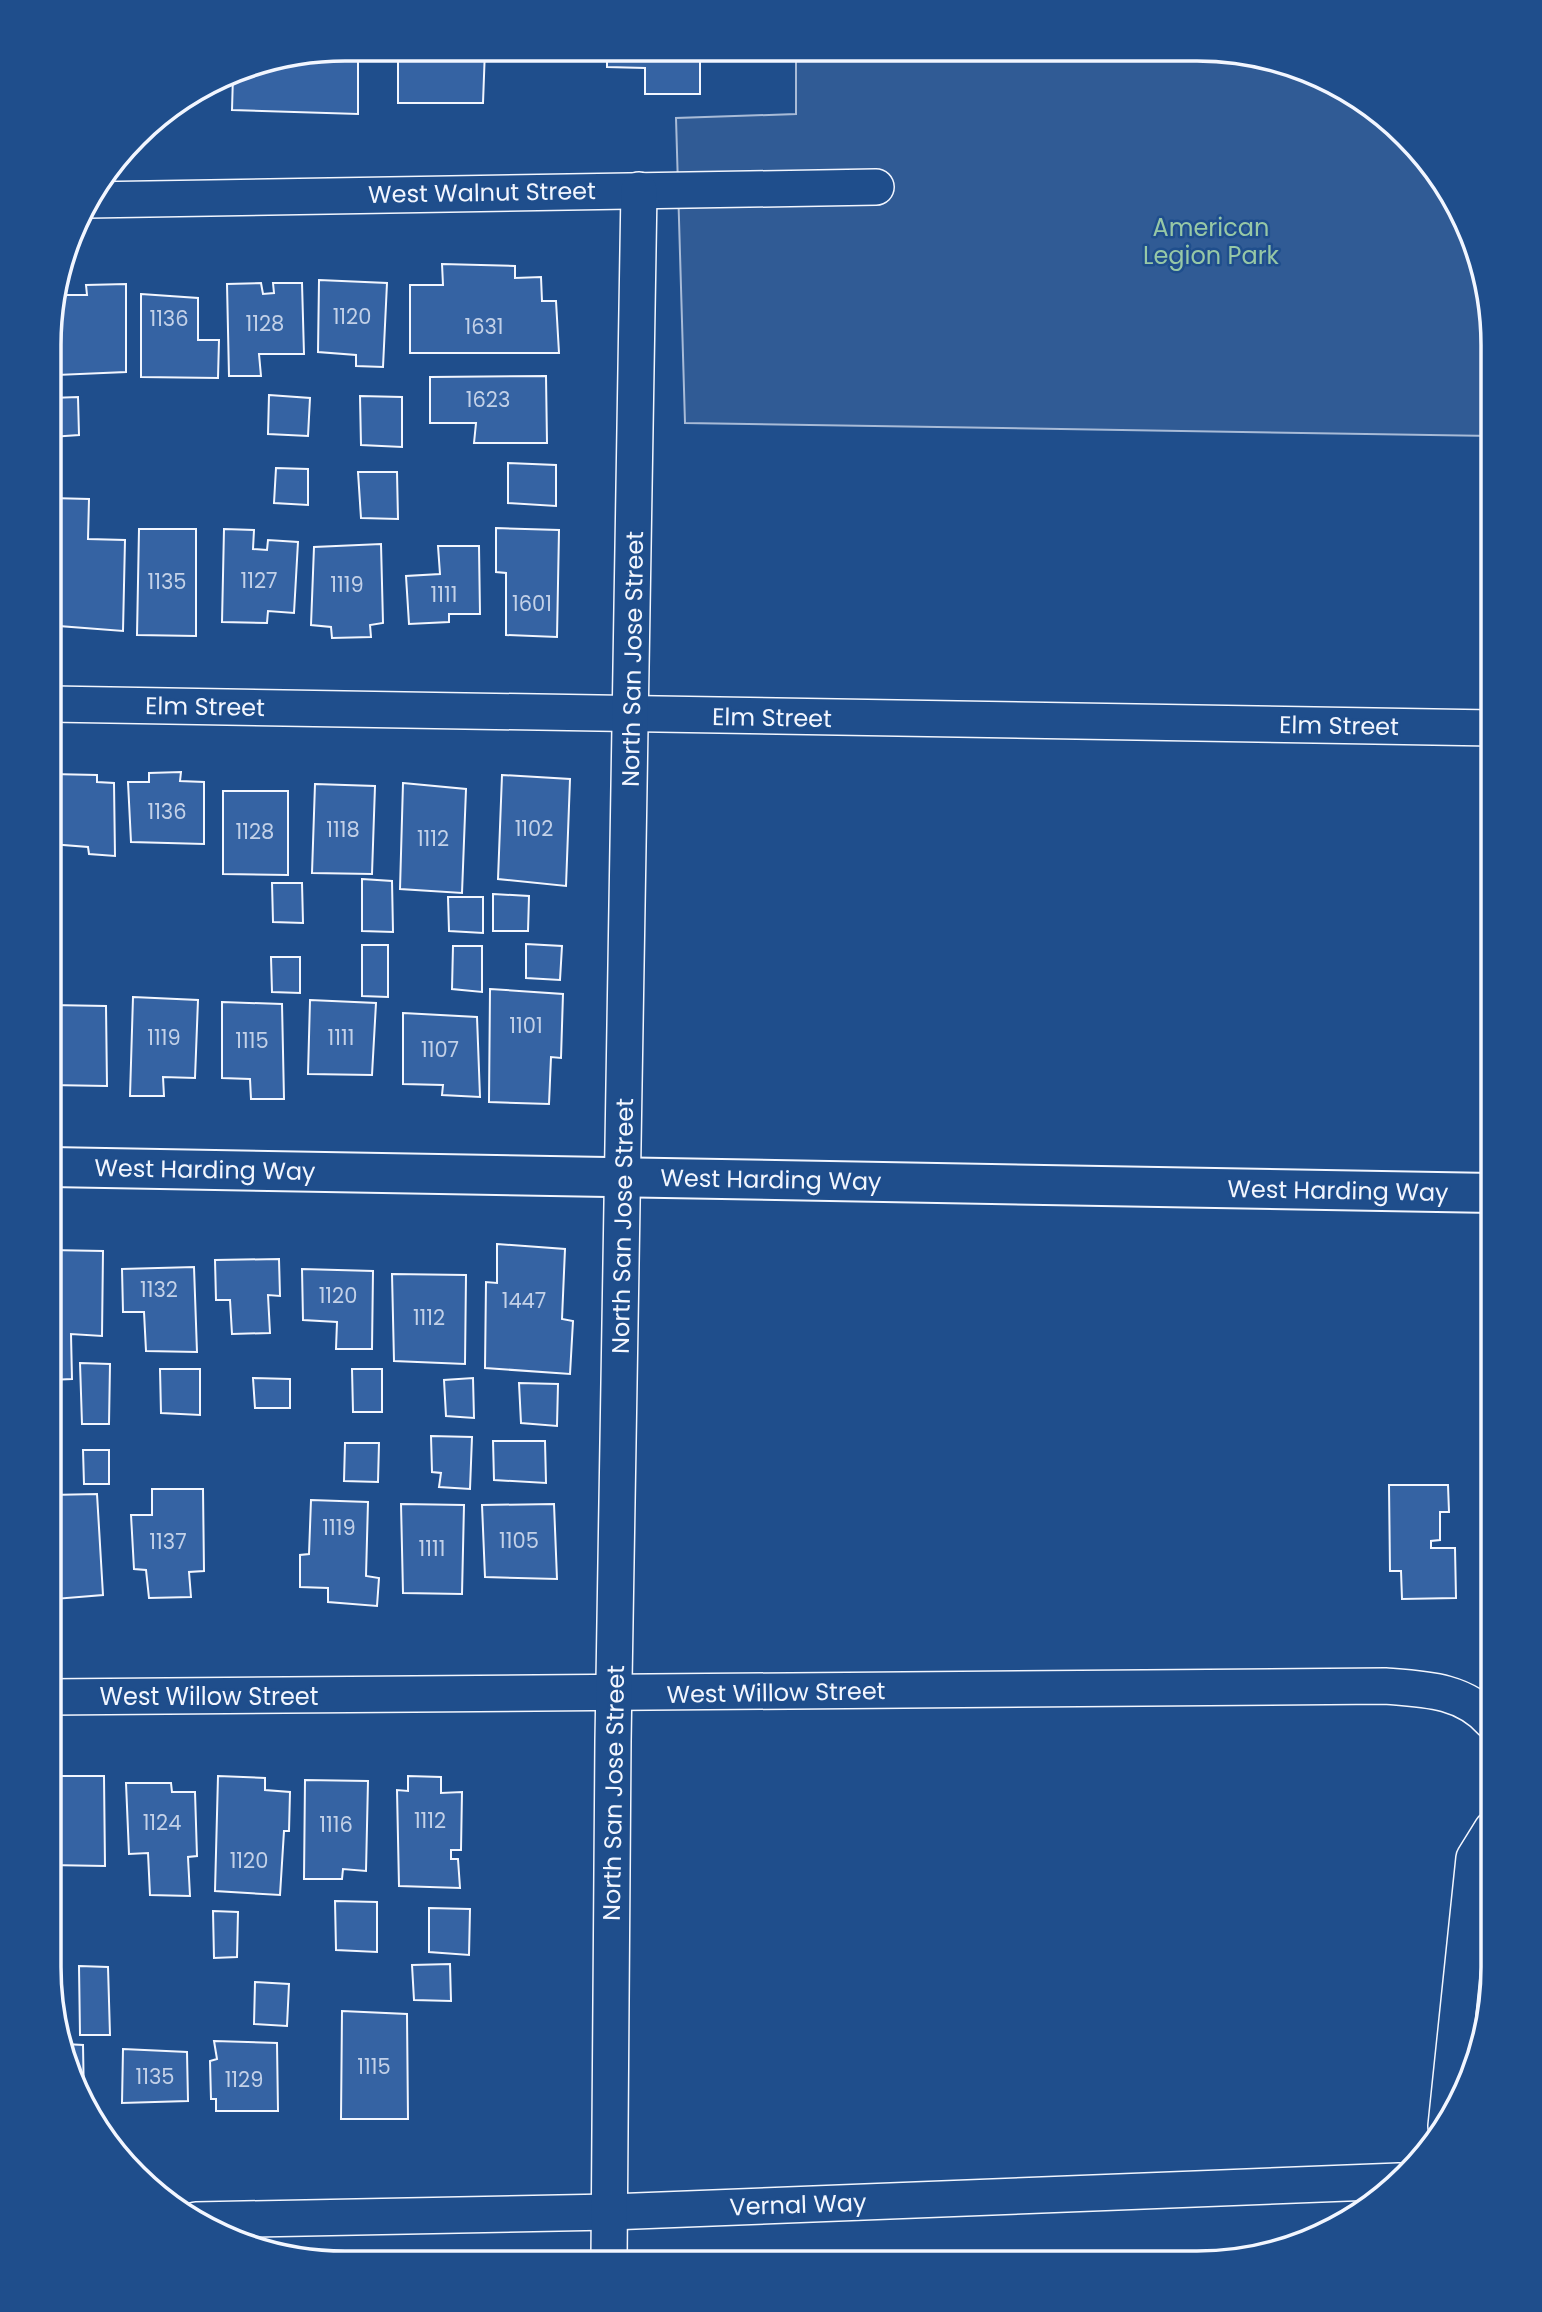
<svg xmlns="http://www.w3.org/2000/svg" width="1542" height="2312" font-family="Poppins,sans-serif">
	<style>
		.built { fill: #305b95; stroke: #a8bbd7; stroke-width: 2 }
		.building { fill: #3563a3; stroke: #f2f6ff; stroke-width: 2 }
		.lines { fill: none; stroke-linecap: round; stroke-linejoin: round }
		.minor-casing { stroke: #f2f6ff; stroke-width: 38 }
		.tertiary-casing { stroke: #f2f6ff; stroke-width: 42 }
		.minor { stroke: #1f4e8c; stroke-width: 35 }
		.tertiary { stroke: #1f4e8c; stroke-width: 38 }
		.labels { text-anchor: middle; stroke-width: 5; stroke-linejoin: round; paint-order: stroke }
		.number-label { font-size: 21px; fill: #c3d1e8 }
		.street-label { font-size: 24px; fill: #f2f6ff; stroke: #1f4e8c }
		.park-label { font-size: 24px; fill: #97c8a6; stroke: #1f4e8c }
		.rim { fill: none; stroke: #f2f6ff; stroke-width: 3.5 }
	</style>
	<rect width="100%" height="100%" fill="#1f4e8c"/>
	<!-- built -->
	<path class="built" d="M796,50L1236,52L1310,71L1377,110L1432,165L1470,231L1493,345V436L685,423L676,118L796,114Z"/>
	<!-- building -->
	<g class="building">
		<path d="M345,49H358V114L232,110L233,75L250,65Z"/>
		<path d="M398,49H485L483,103H398Z"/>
		<path d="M607,50H787V53L700,51V94H645V68L607,67Z"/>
		<path d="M442,264L515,266V278L541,277L542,301H556L559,353H410V285H443Z"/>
		<path d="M319,280L387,283L383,367L356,366V355L318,352Z"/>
		<path d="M261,283L263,294L274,293L273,283H302L304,354H259L261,376H229L227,284Z"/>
		<path d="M126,284V372L57,375L56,295H87L86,285Z"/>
		<path d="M141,294L198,298V340H219L218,378L141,377Z"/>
		<path d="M546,376L547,443H474L476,423H430V377Z"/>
		<path d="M269,395L310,398L308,436L268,434Z"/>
		<path d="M360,396L402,397V447L361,445Z"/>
		<path d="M78,397L79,435L51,437V398Z"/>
		<path d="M508,463L556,465V506L508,503Z"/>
		<path d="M276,468L308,469V505L274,503Z"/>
		<path d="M358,472H397L398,519L361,518Z"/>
		<path d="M51,498L89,499L88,539L125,540L123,631L59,626V584L51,583Z"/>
		<path d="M496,528L559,530L557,637L506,635V573L496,572Z"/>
		<path d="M139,529H196V636L137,635Z"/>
		<path d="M224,529L254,530L253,549L267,550L268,540L298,542L294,613L268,611L267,623L222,622Z"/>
		<path d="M381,544L383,623L370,625L371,637L332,638L331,627L311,625L314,547Z"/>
		<path d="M438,546H479L480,614H449V622L409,624L406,576L440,574Z"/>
		<path d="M181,772L180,781L204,782V844L131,842L128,782H149V773Z"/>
		<path d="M51,774L97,775V782L114,783L115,856L89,854L88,847L51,844Z"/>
		<path d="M502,775L570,779L566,886L498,879Z"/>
		<path d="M403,783L466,789L462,893L400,889Z"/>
		<path d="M315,784L375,786L372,874L312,873Z"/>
		<path d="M223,791H288V875L223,874Z"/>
		<path d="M362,879L392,881L393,932L362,931Z"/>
		<path d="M272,883H302L303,923L273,922Z"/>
		<path d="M493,894L529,896L528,931H493Z"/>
		<path d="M448,897H483V933L449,931Z"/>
		<path d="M526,944L562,946L560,980L526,978Z"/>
		<path d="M362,945H388V997L362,996Z"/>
		<path d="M453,946H482V992L452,989Z"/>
		<path d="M271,957H300V993L272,992Z"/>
		<path d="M490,989L563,994L561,1058L551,1057L549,1104L489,1102Z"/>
		<path d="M133,997L198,1000L195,1078L163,1077L164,1096H130Z"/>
		<path d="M310,1000L376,1003L372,1075L308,1074Z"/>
		<path d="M222,1002L282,1004L284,1099H251L250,1079L222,1078Z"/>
		<path d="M51,1005L106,1006L107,1086L50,1085Z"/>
		<path d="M403,1013L477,1017L480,1097L442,1095L443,1085L403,1084Z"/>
		<path d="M497,1244L565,1249L562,1319L573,1321L570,1374L485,1368L486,1282L497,1283Z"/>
		<path d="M50,1250L103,1251L102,1336L71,1334L72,1379L50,1380Z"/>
		<path d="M279,1259L280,1296L268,1295L270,1333L232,1334L230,1300H216L215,1260Z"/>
		<path d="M194,1267L197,1352L146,1351L144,1312H123L122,1269Z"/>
		<path d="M302,1269L373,1271L372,1349H336L337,1322L303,1320Z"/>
		<path d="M392,1274L466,1275L465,1364L394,1361Z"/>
		<path d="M80,1363L110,1364L109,1424H82Z"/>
		<path d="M160,1369H200V1415L161,1413Z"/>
		<path d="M352,1369H382V1412H353Z"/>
		<path d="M253,1378L290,1379V1408H255Z"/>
		<path d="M473,1378L474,1418L446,1416L444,1380Z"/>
		<path d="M519,1383L558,1384L557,1426L521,1423Z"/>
		<path d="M431,1436L472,1437L470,1489L439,1487L441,1473L432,1472Z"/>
		<path d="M493,1441H545L546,1483L494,1480Z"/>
		<path d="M345,1443H379L378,1482L344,1481Z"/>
		<path d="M83,1450H109V1484H84Z"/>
		<path d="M1389,1485H1448L1449,1512H1440V1540L1431,1541V1548H1455L1456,1598L1402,1599L1401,1571H1390Z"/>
		<path d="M152,1489H203L204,1571L189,1572L191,1597L149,1598L146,1570L134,1569L131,1515H152Z"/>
		<path d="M97,1494L103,1595L55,1599L53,1561H50V1495Z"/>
		<path d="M311,1500L368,1502L366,1576L379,1578L377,1606L328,1602V1588L300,1587V1555L309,1554Z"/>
		<path d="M401,1504L464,1505L462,1594L403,1593Z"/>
		<path d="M554,1504L557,1579L485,1577L482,1505Z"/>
		<path d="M49,1776H104L105,1866L49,1865Z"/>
		<path d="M218,1776L265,1778V1790L290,1792L289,1831H284L280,1895L215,1891Z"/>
		<path d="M408,1776L441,1777V1793L462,1792L461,1850H451V1859H458L460,1888L399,1886L397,1790L408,1791Z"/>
		<path d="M305,1780L368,1781L366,1871L343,1869L342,1879H304Z"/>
		<path d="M126,1783H171L172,1792H195L197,1856L188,1857L190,1896L150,1895L148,1853L129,1854Z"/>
		<path d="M335,1901L377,1902V1952L336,1950Z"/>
		<path d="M429,1908L470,1909L469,1955L429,1952Z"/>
		<path d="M213,1911L238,1912L237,1957L214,1958Z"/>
		<path d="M450,1964L451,2001L414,2000L412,1965Z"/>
		<path d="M79,1966L108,1967L110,2035H80Z"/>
		<path d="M255,1982L289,1984L287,2026L254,2024Z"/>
		<path d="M342,2011L407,2014L408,2119H341Z"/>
		<path d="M214,2041L277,2043L278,2111H216V2099H211L210,2061L217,2059Z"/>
		<path d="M64,2044L83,2045L84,2102L72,2081Z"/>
		<path d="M123,2049L187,2052L188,2101L122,2103Z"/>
	</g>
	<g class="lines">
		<!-- minor casing -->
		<g class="minor-casing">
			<g id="minor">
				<path d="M88,200L876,187"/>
				<path d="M51,704L1493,728"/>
				<path d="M49,1697L1385,1686C1425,1689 1464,1690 1492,1722"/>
				<path d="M1446,2126L1474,1858L1492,1829"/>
				<path d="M196,2220L610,2212L1399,2181"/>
				<path d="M609,2261L613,1741L639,190"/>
			</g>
		</g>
		<!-- tertiary casing -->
		<g class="tertiary-casing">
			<path id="tertiary" d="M50,1167L1493,1193"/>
		</g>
		<!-- minor -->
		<use href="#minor" class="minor"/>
		<!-- tertiary -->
		<use href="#tertiary" class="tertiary"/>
	</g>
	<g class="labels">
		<!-- number labels -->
		<g class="number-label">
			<text x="352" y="324">1120</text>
			<text x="169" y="326">1136</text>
			<text x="265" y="331">1128</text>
			<text x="484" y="334">1631</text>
			<text x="488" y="407">1623</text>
			<text x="259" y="588">1127</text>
			<text x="167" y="589">1135</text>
			<text x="347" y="592">1119</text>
			<text x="444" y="602">1111</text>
			<text x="532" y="611">1601</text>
			<text x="167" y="819">1136</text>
			<text x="534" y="836">1102</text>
			<text x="343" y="837">1118</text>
			<text x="255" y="839">1128</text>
			<text x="433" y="846">1112</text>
			<text x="526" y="1033">1101</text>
			<text x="164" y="1045">1119</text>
			<text x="341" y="1045">1111</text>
			<text x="252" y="1048">1115</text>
			<text x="440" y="1057">1107</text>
			<text x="159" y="1297">1132</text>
			<text x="338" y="1303">1120</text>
			<text x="524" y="1308">1447</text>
			<text x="429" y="1325">1112</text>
			<text x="339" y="1535">1119</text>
			<text x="519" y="1548">1105</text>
			<text x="168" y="1549">1137</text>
			<text x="432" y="1556">1111</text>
			<text x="430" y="1828">1112</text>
			<text x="162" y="1830">1124</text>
			<text x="336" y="1832">1116</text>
			<text x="249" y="1868">1120</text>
			<text x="374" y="2074">1115</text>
			<text x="155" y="2084">1135</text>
			<text x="244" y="2087">1129</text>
		</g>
		<!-- street labels -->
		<g class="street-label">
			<text transform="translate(482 193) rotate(-1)" y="8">West Walnut Street</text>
			<text transform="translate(633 659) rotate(-89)" y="8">North San Jose Street</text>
			<text transform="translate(205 707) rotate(1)" y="8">Elm Street</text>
			<text transform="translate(772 718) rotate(1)" y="8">Elm Street</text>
			<text transform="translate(1339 726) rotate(1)" y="8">Elm Street</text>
			<text transform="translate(205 1170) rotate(1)" y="8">West Harding Way</text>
			<text transform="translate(771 1180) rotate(1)" y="8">West Harding Way</text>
			<text transform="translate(1338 1191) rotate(1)" y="8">West Harding Way</text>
			<text transform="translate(623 1226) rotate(-89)" y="8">North San Jose Street</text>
			<text transform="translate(776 1693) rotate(-1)" y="8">West Willow Street</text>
			<text x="209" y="1705">West Willow Street</text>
			<text transform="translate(614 1793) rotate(-89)" y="8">North San Jose Street</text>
			<text transform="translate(798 2205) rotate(-2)" y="8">Vernal Way</text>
		</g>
		<!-- park labels -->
		<g class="park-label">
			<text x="1211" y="236">American<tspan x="1211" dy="28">Legion Park</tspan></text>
		</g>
	</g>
	<!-- crop -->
	<path d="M0 0H1542V2312H0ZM345 61H1197A284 284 0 0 1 1481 345V1967A284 284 0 0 1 1197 2251H345A284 284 0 0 1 61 1967V345A284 284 0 0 1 345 61Z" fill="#1f4e8c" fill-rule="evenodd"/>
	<path class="rim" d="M345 61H1197A284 284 0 0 1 1481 345V1967A284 284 0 0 1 1197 2251H345A284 284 0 0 1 61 1967V345A284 284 0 0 1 345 61Z"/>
</svg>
